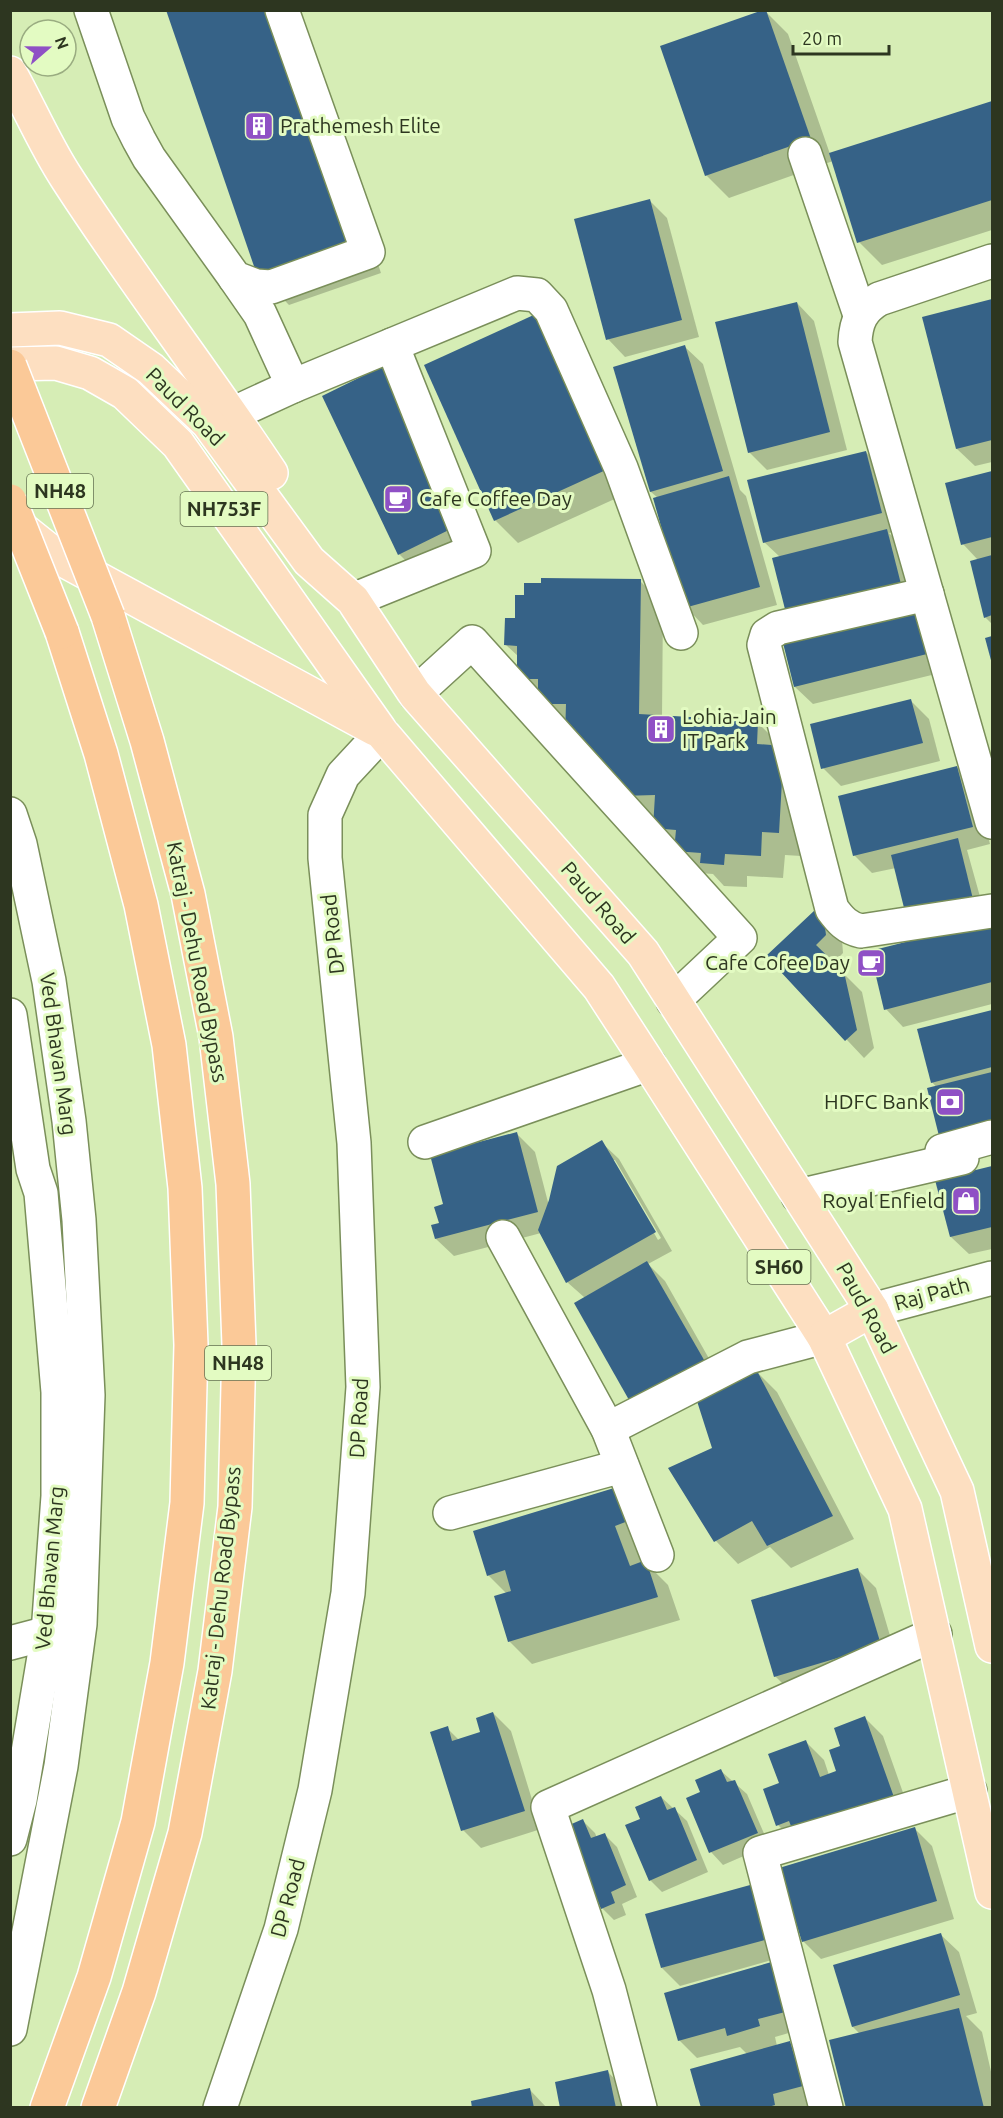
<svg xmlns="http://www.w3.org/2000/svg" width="1003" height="2118" font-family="Ubuntu,sans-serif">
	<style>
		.shadow { fill: #0003; fill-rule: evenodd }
		.building { fill: #366287 }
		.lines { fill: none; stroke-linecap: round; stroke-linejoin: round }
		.minor-casing { stroke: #7a8f5a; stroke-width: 36 }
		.major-casing { stroke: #fff; stroke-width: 36 }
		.highway-casing { stroke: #fff; stroke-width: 36 }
		.minor { stroke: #fff; stroke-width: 33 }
		.major { stroke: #fddfc1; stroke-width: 33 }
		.highway { stroke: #fbc998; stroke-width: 33 }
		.highway-bridge-casing { stroke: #fff; stroke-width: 36; stroke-linecap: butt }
		.highway-bridge { stroke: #fbc998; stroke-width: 33 }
		.labels { text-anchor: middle; stroke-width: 6; stroke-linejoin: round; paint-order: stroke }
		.shield { fill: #e3fbc2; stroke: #647151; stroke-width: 1.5 }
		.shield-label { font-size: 20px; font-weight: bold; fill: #2d3620 }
		.poi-label { font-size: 21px; fill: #2d3620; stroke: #e3fbc2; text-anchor: start }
		.street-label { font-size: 21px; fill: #2d3620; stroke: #e3fbc2 }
	</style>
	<rect width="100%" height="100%" fill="#d6edb5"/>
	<!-- shadow -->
	<g class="shadow">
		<path d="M291,10L381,273L289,305L259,274Z"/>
		<path d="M765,11L788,34L830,154L992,103V230L882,265L859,242L833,161L729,198L706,175Z"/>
		<path d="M649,200L667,218L699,337L625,357L608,339Z"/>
		<path d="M992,301V462L975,466L957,449L924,318Z"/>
		<path d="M797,303L814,321L847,450L767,470L749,452Z"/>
		<path d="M538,315L630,492L518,543L495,520Z"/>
		<path d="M685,347L703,364L740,490L746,496L777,605L703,625L686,607L658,498L651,492L615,368Z"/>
		<path d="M324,397L478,542L417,572L399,554Z"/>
		<path d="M866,452L883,470L899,531L889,533L905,549L944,672L813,704L795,687L803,631L780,557L764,542Z"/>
		<path d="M992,473V624L985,617L978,560L963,544L947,484Z"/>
		<path d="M640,581L663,604L662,717L758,723L806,770L801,856L785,855L783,878L747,876V887L724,886L713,874L699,873L676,850L655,818H645L519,678V657L506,645L516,619Z"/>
		<path d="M911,701L929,719L940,761L841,786L823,768Z"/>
		<path d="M957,767L975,785L990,844L967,850L984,911L896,868L872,873L854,855Z"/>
		<path d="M814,912L842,940L843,953L833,963L862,992L874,1048L864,1058L768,956Z"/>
		<path d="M992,921V1004L903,1027L886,1009Z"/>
		<path d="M992,1011V1153L932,1082L919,1030Z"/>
		<path d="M517,1134L535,1152L549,1206L601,1142L619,1159L672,1251L648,1264L665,1281L724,1385L754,1369L777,1392L854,1539L791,1568L770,1547L738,1564L716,1541L713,1449L698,1398L567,1282L541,1233L454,1256L436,1239L445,1205ZM612,1160H615L661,1238L658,1240Z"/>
		<path d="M992,1167V1249L969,1254L951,1237L937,1181Z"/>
		<path d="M624,1487L637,1549L642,1563L645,1562L668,1585L680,1620L532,1664L509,1641L507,1594L488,1575Z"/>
		<path d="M858,1570L876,1588L898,1663L793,1694L775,1676Z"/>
		<path d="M493,1713L511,1731L541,1829L481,1848L463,1830L447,1728L459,1740L482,1733Z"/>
		<path d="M865,1718L883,1736L912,1818L796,1843L778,1825L780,1784L806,1742L824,1760L829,1775L838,1772L842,1747Z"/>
		<path d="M721,1771L747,1794L769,1845L723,1865L711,1852L688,1799L702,1793Z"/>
		<path d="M661,1797L687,1821L708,1872L662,1892L650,1880L642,1820Z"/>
		<path d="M583,1821L595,1833L597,1838L605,1835L617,1847L637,1897L622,1904L626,1915L614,1920L602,1908Z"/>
		<path d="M914,1828L932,1846L954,1919L821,1959L803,1941Z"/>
		<path d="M760,1884L793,1954L680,1986L662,1968Z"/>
		<path d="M941,1935L959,1952L977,2013L966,2016L982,2032L992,2076V2108H847L860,2034L853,2027L835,1966Z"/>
		<path d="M774,1963L806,2028L775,2037L777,2046L790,2043L808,2061L820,2104L806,2108H702L748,2055L740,2047L697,2058L679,2040Z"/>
		<path d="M608,2072L625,2090L629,2108H562Z"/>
		<path d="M530,2090L547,2108H474Z"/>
	</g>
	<!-- building -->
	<g class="building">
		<path d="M166,10H272L352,242L257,275Z"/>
		<path d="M763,10H766L811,139L705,176L660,46Z"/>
		<path d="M992,101V200L857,243L829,153Z"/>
		<path d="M650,199L682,320L606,340L574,219Z"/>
		<path d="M992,299V440L956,449L922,317Z"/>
		<path d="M797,302L830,432L748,453L715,322Z"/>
		<path d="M538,313L608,469L494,521L424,365Z"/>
		<path d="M685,345L723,471L650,492L613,367Z"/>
		<path d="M385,365L461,524L398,555L322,396Z"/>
		<path d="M866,451L882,513L763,543L747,480Z"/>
		<path d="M992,471V537L961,545L945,483Z"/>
		<path d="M729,476L760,587L684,608L653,498Z"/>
		<path d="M887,529L902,588L787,617L772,558Z"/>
		<path d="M992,555V615L984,618L970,561Z"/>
		<path d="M541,578L641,579L639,714L758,721L757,744L784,746L779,833L762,832L761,856L725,854L724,865L700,863L701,853L674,851L676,830L653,828L655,795L620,796L565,737L566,704H538V679H517V646L504,645L505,618H515V595H524V583H541Z"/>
		<path d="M914,601L927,654L794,687L781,635Z"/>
		<path d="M992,636V664L985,638Z"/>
		<path d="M911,699L923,743L821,769L810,724Z"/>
		<path d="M957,766L973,827L853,856L838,796Z"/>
		<path d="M958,838L973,899L906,916L891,855Z"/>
		<path d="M815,910L824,920L826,935L816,945L844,972L857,1030L845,1041L766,956Z"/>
		<path d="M992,920V982L884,1010L870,951Z"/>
		<path d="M992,1010V1067L931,1083L917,1029Z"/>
		<path d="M992,1072V1131L941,1144L927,1088Z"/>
		<path d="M517,1132L538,1212L435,1239L431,1225L439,1223L434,1207L443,1204L430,1155Z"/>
		<path d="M602,1140L656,1232L566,1283L538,1230L549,1200L557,1166Z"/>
		<path d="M992,1166V1227L950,1237L935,1180Z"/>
		<path d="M647,1261L707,1365L633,1407L574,1303Z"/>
		<path d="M755,1367L833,1516L767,1546L752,1521L714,1542L668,1468L712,1448L696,1398Z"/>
		<path d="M624,1485L628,1521L615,1526L630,1566L646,1560L658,1597L508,1642L494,1596L511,1591L505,1570L487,1576L473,1531Z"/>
		<path d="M858,1568L881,1645L774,1677L751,1600Z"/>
		<path d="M493,1712L525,1811L461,1831L430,1732L448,1726L452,1741L480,1732L476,1718Z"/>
		<path d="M865,1716L895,1800L795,1836L789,1821L776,1826L763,1789L779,1783L768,1754L806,1740L820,1777L836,1771L829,1750L840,1746L834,1728Z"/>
		<path d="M721,1769L727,1782L735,1780L758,1833L709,1853L686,1798L700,1792L695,1780Z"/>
		<path d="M661,1796L667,1810L675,1807L697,1860L649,1881L625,1825L640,1819L635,1807Z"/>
		<path d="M583,1819L591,1838L605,1833L626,1885L611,1892L615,1903L601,1909L567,1826Z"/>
		<path d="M915,1827L937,1901L802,1942L779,1868Z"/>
		<path d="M761,1882L776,1937L661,1968L645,1914Z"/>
		<path d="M941,1933L960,1995L852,2027L833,1965Z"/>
		<path d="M775,1961L789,2011L758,2019L760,2026L727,2036L725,2028L678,2041L664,1993Z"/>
		<path d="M959,2008L984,2108H846L829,2040Z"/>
		<path d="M790,2041L803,2086L773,2094L775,2105L765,2108H701L690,2069Z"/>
		<path d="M608,2070L616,2108H560L555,2082Z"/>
		<path d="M530,2088L534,2108H472L471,2101Z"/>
	</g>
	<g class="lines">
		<!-- minor casing -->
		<g class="minor-casing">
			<g id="minor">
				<path d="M91,10L128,118L139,140L149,158L235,278L256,286L271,287L368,252L282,10"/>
				<path d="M805,154L860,315"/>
				<path d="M992,261L879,299C862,309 856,321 855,342L992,822"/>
				<path d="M235,278L260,314L293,386"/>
				<path d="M232,414L293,386L517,293L537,295L551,310L621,468L681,633"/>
				<path d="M927,594L778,628L767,635L764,645L832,909C840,920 847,928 861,931L992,911"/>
				<path d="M353,600L474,551L392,345"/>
				<path d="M415,694L472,642L740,938L673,1001"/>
				<path d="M10,814L20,844L49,981L69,1121L79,1220L88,1395L80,1624L61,1766L10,2029"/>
				<path d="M10,1015L33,1169L41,1193L58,1392V1496L48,1633L20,1800L10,1839"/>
				<path d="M425,1142L649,1064"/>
				<path d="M942,1151L992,1137"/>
				<path d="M798,1196L962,1158"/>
				<path d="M503,1237L608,1429L657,1555"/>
				<path d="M872,1310L992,1278"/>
				<path d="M608,1429L748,1357L824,1337"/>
				<path d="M450,1513L622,1466"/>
				<path d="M10,1643L48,1633"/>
				<path d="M220,2108L281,1929L315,1790L348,1593L363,1387L354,1143L325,858V815L343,775L382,733"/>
				<path d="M640,2108L609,1990L548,1807L935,1634"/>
				<path d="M826,2108L760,1853L970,1791"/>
			</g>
		</g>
		<!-- major casing -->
		<g class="major-casing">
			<g id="major">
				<path d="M10,73C29,107 45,145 66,177C131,278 205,373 271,473"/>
				<path d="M10,330L60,328L109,340L151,369L208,423L309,561L353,600L415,694L643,953L872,1310L957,1491L992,1646"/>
				<path d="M10,364L56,363L90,373L125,393L178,444L382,733L599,987L649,1064L824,1337L905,1509L992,1892"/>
				<path d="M12,521L56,556L375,729"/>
				<path d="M824,1337L872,1310"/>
			</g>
		</g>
		<!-- highway casing -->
		<g class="highway-casing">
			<g id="highway">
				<path d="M47,2108L94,1977L138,1822L167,1663L187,1503L191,1345L185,1188L169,1045L141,905L101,754L62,632"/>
				<path d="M98,2108L139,1992L185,1833L215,1671L235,1507L239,1345L233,1184L216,1037L188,894L147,741L108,616"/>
			</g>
		</g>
		<!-- minor -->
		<use href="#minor" class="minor"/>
		<!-- major -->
		<use href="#major" class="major"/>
		<!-- highway -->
		<use href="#highway" class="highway"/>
		<!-- highway-bridge casing -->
		<g class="highway-bridge-casing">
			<g id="highway-bridge">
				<path d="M10,366L108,616"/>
				<path d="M10,501L62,632"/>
			</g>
		</g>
		<!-- highway-bridge -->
		<use href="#highway-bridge" class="highway-bridge"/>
	</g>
	<!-- icons -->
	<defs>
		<g id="building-square" transform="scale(1.5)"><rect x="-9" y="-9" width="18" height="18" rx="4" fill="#8f50c5" stroke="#e3fbc2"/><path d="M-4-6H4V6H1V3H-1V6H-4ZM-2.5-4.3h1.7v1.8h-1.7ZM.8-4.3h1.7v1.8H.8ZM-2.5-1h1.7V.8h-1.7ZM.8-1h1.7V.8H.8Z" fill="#fff"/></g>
		<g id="cafe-square" transform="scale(1.5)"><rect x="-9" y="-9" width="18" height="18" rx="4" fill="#8f50c5" stroke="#e3fbc2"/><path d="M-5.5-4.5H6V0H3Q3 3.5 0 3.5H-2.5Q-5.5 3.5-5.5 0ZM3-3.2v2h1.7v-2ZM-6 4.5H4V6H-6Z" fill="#fff"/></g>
		<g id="bank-square" transform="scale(1.5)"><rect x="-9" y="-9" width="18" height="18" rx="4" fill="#8f50c5" stroke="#e3fbc2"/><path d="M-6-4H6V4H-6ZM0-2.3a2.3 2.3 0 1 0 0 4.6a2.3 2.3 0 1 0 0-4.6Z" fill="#fff"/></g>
		<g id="shop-square" transform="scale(1.5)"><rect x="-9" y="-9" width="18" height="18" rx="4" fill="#8f50c5" stroke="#e3fbc2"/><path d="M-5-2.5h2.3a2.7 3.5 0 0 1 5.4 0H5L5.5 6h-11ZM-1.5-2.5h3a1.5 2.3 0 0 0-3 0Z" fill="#fff"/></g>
	</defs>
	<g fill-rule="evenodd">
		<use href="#building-square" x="259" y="126"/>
		<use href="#cafe-square" x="398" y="499"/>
		<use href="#building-square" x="661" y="729"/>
		<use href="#cafe-square" x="871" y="963"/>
		<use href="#bank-square" x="950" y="1102"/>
		<use href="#shop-square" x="966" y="1201"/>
	</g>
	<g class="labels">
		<!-- shield labels -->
		<g class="shield">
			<rect x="27" y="474" width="66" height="34" rx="4.5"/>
			<rect x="180.5" y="492" width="87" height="34" rx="4.5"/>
			<rect x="747.5" y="1250" width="63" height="34" rx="4.5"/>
			<rect x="205" y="1346" width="66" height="34" rx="4.5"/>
		</g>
		<g class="shield-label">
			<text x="60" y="498">NH48</text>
			<text x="224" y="516">NH753F</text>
			<text x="779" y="1274">SH60</text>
			<text x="238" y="1370">NH48</text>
		</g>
		<!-- poi labels -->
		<g class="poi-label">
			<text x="280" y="133">Prathemesh Elite</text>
			<text x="419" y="506">Cafe Coffee Day</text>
			<text x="682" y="724">Lohia-Jain<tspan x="682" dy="24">IT Park</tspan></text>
			<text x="850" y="970" text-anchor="end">Cafe Cofee Day</text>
			<text x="929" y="1109" text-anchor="end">HDFC Bank</text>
			<text x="945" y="1208" text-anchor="end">Royal Enfield</text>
		</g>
		<!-- street labels -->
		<g class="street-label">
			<text transform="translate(185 407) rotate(45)" y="7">Paud Road</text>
			<text transform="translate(598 903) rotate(49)" y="7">Paud Road</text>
			<text transform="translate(333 934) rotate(-96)" y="7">DP Road</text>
			<text transform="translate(197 962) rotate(79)" y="7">Katraj - Dehu Road Bypass</text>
			<text transform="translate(58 1054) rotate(82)" y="7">Ved Bhavan Marg</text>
			<text transform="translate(932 1294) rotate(-15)" y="7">Raj Path</text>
			<text transform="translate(866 1308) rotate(61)" y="7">Paud Road</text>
			<text transform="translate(359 1418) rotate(-87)" y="7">DP Road</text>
			<text transform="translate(50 1568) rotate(-85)" y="7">Ved Bhavan Marg</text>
			<text transform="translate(221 1588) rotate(-84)" y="7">Katraj - Dehu Road Bypass</text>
			<text transform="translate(288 1898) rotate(-75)" y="7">DP Road</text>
		</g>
	</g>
	<!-- border -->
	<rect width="1003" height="2118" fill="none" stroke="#2d3620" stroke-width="24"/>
	<!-- north arrow -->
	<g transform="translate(48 48) rotate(70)"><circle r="28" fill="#e3fbc2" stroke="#9aac81" stroke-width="1.5"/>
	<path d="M0-4.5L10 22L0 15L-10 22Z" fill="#8f50c5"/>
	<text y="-9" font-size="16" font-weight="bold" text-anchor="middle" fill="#2d3620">N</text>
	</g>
	<!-- scale -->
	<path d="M793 45v9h96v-9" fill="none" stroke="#2d3620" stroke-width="3"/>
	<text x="802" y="45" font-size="18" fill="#2d3620" stroke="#e3fbc2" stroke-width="4.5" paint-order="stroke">20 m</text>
</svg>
